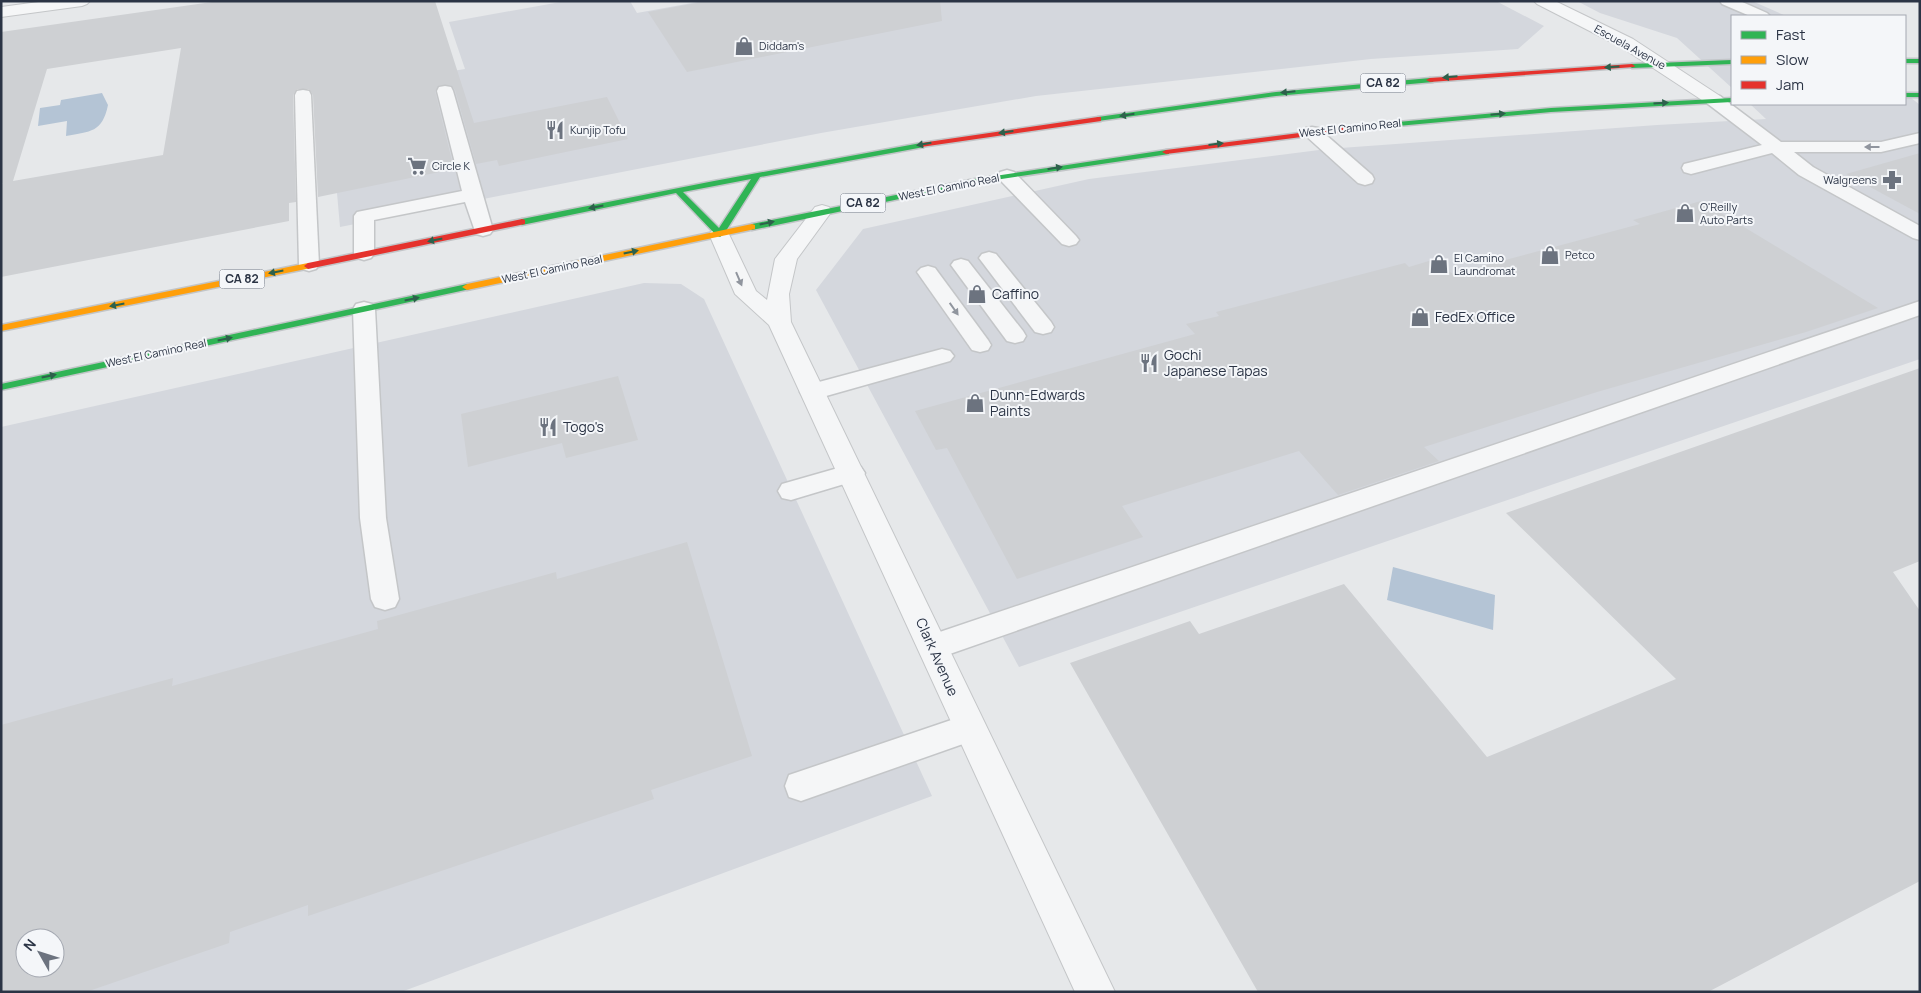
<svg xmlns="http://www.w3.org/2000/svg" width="1921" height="993" font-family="Manrope,sans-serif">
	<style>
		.built { fill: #d4d7dd; fill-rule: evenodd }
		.water { fill: #b4c4d5 }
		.building { fill: #ced0d3; fill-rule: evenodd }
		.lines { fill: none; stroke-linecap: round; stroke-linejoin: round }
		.lane-casing { stroke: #c4c6c8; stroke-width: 3 }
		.street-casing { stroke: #c4c6c8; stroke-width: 2 }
		.fast-casing { stroke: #c2c5c8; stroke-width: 3 }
		.slow-casing { stroke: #c2c5c8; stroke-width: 3 }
		.jam-casing { stroke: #c2c5c8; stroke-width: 3 }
		.lane { fill: #f5f6f7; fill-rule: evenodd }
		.street { fill: #f5f6f7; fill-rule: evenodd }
		.fast { fill: #30b455; fill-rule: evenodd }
		.slow { fill: #ff9f0a; fill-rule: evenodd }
		.jam { fill: #e5322d; fill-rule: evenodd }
		.oneway { fill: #2d614b }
		.oneway2 { fill: #90959e }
		.labels { text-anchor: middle; stroke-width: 4; stroke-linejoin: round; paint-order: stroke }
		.far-poi-label { font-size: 11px; fill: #2b3445; stroke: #f4f6f9; text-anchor: start }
		.far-street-label { font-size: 11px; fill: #2b3445; stroke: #f4f6f9 }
		.shield { fill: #f4f6f9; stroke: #676e7b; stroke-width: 1 }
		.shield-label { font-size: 12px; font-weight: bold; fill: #2b3445 }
		.poi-label { font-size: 14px; fill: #2b3445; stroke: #f4f6f9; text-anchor: start }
		.street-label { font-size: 14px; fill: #2b3445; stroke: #f4f6f9 }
	</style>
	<rect width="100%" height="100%" fill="#e6e8ea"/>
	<!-- built -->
	<g class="built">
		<path d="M566,1H630L637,13L703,1H1496L1544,26L1518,49L1371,59L1036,96L821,133L340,227L328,91L465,69L449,22Z"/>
		<path d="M1577,1H1752L1786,16H1732V88L1677,38L1600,13Z"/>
		<path d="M1905,93L1920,105V359L1019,667L816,290L863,229L1089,179L1327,149L1657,125L1766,119L1750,104H1905Z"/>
		<path d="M644,283L681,284L704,299L932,796L401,992H1V427ZM25,938H55V968H25Z"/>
	</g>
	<!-- water -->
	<g class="water">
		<path d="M102,93L108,105C102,133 91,131 66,136L67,121L38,126L40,108L60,105L61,100Z"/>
		<path d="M1393,567L1495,595L1493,630L1387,600Z"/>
	</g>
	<!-- building -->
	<g class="building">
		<path d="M219,1H435L474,123L607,97L628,139L499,166L497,160L476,164L455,90L451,85H439L435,91L454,169L318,197L313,95L309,89H297L293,95L296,202L289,203V221L1,277V184L3,183H1V32ZM181,48L163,155L13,181L47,69Z"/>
		<path d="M707,1H940L942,21L687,72L648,12Z"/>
		<path d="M1920,153V214L1846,174Z"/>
		<path d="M1701,201L1878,308L1806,332L1597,392L1424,447L1439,461L1338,495L1299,451L1122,506L1143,537L1017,579L947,448L936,450L915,411L1195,334L1186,324L1219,316L1216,312L1405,263L1409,267L1432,260L1453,274L1640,224L1633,220Z"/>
		<path d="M1920,368V561L1893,572L1920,611V881L1708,992H1258L1070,663L1190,621L1199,634L1344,584L1487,757L1676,679L1506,513Z"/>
		<path d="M618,376L638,440L566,458L562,443L468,467L461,414Z"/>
		<path d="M687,542L752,756L651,790L654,799L308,916V905L230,932L229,943L86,992H1V725L173,678L172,686L378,629L377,621L556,572L557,579ZM25,938H55V968H25Z"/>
	</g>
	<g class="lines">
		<!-- lane casing -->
		<g class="lane-casing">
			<g id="lane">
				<path d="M1720,1H1740L1767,13L1770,16H1750L1722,4Z"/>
				<path d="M445,86L451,87L453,91L493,230L490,234L483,236L476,234L465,202L374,220V254L371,258L364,260L357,258L354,254V216L357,212L462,191L437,91L439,87Z"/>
				<path d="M303,90L309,91L311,95L319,265L316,269L309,271L302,269L299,265L295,95L297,91Z"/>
				<path d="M1714,95L1720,96L1781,142H1881L1920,133V143L1881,152H1794L1813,167L1920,226V240L1913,238L1799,175L1772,153L1691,174L1684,172L1682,168L1684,164L1762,145L1708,104L1705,100L1708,96Z"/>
				<path d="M1312,127L1318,128L1372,175L1374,179L1372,183L1365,185L1358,183L1306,136L1303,132L1306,128Z"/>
				<path d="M1007,170L1014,172L1076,236L1079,240L1076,244L1069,246L1062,244L1000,180L998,176L1000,172Z"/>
				<path d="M989,252L996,254L1051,322L1054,327L1051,332L1043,334L1035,332L979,258L982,254Z"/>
				<path d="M961,259L968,261L1023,331L1026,336L1023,341L1015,343L1007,341L951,265L954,261Z"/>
				<path d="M928,266L935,268L988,340L991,345L988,350L980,352L972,350L917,272L921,268Z"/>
				<path d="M1920,301V315L944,656L933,659L922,656L918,647L922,638Z"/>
				<path d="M364,302L372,304L375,309L386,518L399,599L395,607L385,610L375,607L371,599L360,518L353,309L356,304Z"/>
				<path d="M942,349L950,351L954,356L950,361L812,400L804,398L800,392L804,386Z"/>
				<path d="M852,464L861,467L865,473L861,479L791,500L782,498L778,491L782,484Z"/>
				<path d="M969,714L980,718L985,728L980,738L801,801L789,797L785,786L789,775Z"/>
			</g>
		</g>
		<!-- street casing -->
		<g class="street-casing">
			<g id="street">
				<path d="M46,1H90L87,4L82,6L1,17V7Z"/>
				<path d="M1534,1H1555L1633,39L1720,96L1723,100L1720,104L1714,105L1708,104L1621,47L1537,4Z"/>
				<path d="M822,205L829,207L832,211L797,259L789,294L791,322L1115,992H1075L769,325L735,294L709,234L713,230L720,228L727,230L756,291L767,300L775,259L815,207Z"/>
			</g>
		</g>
		<!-- fast casing -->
		<g class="fast-casing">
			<g id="fast">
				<rect x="1905" y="59" width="15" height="4"/>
				<path d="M1732,60V64L1632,68L1629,66L1632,64Z"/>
				<path d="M1430,78L1434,80L1433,82L1276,96L1098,121L1094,119L1098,117L1276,92Z"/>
				<rect x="1905" y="93" width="15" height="4"/>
				<path d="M1732,98V102L1551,112L1354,130L1350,128L1354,126L1551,108Z"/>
				<path d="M921,143H924V147L760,177L724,234L720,237L717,236L676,193L522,225L518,222L522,219L714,181ZM751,179L719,228L683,192Z"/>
				<path d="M1166,150H1169V154L975,183L752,230L748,227L752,224L975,179Z"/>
				<path d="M467,284L470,285V289L1,390V384Z"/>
			</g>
		</g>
		<!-- slow casing -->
		<g class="slow-casing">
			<g id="slow">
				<path d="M752,224L755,225V229L467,290L462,287L467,284Z"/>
				<path d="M308,263L312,266L311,268L1,331V325Z"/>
			</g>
		</g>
		<!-- jam casing -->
		<g class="jam-casing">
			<g id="jam">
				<path d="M1632,64L1635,66L1634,67L1430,82L1426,80L1430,78Z"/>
				<path d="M1098,117H1101V121L921,147L917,145L921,143Z"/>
				<path d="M1354,126L1358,128L1357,130L1166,154L1162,152L1166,150Z"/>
				<path d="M522,219L525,220V224L308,269L304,266L308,263Z"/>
			</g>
		</g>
		<!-- lane -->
		<use href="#lane" class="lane"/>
		<!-- street -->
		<use href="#street" class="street"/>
		<!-- fast -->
		<use href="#fast" class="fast"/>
		<!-- slow -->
		<use href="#slow" class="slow"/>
		<!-- jam -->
		<use href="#jam" class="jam"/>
	</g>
	<!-- one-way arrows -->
	<defs><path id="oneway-solid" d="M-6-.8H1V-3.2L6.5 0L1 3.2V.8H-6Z" transform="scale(1.25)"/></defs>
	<g class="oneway">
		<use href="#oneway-solid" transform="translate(1612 67) rotate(176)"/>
		<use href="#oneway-solid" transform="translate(1450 77) rotate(175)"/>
		<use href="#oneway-solid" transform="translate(1288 92) rotate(174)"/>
		<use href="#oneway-solid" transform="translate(1661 103) rotate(-3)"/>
		<use href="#oneway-solid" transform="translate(1498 114) rotate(-5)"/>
		<use href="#oneway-solid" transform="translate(1127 115) rotate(171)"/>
		<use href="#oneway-solid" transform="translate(1006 132) rotate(172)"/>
		<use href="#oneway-solid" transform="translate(924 144) rotate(170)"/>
		<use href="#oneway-solid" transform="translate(1216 144) rotate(-7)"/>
		<use href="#oneway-solid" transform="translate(1055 168) rotate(-9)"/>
		<use href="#oneway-solid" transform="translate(596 207) rotate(169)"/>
		<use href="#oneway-solid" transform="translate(767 223) rotate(-12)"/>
		<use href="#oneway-solid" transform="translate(435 240) rotate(168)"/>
		<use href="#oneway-solid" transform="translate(631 252) rotate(-12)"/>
		<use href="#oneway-solid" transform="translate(276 272) rotate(169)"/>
		<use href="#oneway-solid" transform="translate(412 299) rotate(-12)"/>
		<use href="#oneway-solid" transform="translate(117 305) rotate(169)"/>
		<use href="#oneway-solid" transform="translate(225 339) rotate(-12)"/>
		<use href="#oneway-solid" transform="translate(49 376) rotate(-12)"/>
	</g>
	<g class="oneway2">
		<use href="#oneway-solid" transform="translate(1872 147) rotate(-180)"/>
		<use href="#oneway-solid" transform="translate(739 279) rotate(67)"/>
		<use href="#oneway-solid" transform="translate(954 309) rotate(55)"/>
	</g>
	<!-- icons -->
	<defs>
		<g id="shop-bare" transform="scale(1.5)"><path d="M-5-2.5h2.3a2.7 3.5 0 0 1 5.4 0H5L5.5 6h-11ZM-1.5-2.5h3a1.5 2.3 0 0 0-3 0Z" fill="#6c737f" stroke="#f4f6f9" stroke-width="2.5" paint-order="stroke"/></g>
		<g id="restaurant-bare" transform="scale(1.5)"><path d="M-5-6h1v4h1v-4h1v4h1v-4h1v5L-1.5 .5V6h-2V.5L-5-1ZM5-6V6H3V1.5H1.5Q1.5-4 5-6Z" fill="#6c737f" stroke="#f4f6f9" stroke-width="2.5" paint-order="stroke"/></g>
		<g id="supermarket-bare" transform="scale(1.5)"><path d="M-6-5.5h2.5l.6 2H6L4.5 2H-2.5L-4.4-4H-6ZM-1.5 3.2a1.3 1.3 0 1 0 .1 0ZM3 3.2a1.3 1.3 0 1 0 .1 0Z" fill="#6c737f" stroke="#f4f6f9" stroke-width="2.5" paint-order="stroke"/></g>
		<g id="pharmacy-bare" transform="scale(1.5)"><path d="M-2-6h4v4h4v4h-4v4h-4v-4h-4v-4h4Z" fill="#6c737f" stroke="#f4f6f9" stroke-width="2.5" paint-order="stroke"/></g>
	</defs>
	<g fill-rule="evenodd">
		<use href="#shop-bare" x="744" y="46"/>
		<use href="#restaurant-bare" x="555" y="130"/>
		<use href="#supermarket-bare" x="417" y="166"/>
		<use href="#pharmacy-bare" x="1892" y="180"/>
		<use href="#shop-bare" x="1685" y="213"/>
		<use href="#shop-bare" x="1550" y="255"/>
		<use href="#shop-bare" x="1439" y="264"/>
		<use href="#shop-bare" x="977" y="294"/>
		<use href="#shop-bare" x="1420" y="317"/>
		<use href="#restaurant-bare" x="1149" y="363"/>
		<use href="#shop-bare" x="975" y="403"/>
		<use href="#restaurant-bare" x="548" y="427"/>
	</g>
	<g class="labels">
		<!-- far-poi labels -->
		<g class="far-poi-label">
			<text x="759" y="50">Diddam's</text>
			<text x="570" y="134">Kunjip Tofu</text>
			<text x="432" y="170">Circle K</text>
			<text x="1877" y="184" text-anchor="end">Walgreens</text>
			<text x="1700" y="211">O'Reilly<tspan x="1700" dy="13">Auto Parts</tspan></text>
			<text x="1565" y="259">Petco</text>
			<text x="1454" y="262">El Camino<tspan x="1454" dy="13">Laundromat</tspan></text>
		</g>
		<!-- far-street labels -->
		<g class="far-street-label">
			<text transform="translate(1630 47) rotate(29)" y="4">Escuela Avenue</text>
			<text transform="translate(1350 128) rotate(-6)" y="4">West El Camino Real</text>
			<text transform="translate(949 187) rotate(-11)" y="4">West El Camino Real</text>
			<text transform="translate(552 269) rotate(-12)" y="4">West El Camino Real</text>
			<text transform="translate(156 353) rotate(-12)" y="4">West El Camino Real</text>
		</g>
		<!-- shield labels -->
		<g class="shield">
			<rect x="1360.5" y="73.5" width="45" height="19" rx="4"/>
			<rect x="840.5" y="193.5" width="45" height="19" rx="4"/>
			<rect x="219.5" y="269.5" width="45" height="19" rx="4"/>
		</g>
		<g class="shield-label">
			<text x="1383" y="87">CA 82</text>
			<text x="863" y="207">CA 82</text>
			<text x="242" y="283">CA 82</text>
		</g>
		<!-- poi labels -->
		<g class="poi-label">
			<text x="992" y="299">Caffino</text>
			<text x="1435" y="322">FedEx Office</text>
			<text x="1164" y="360">Gochi<tspan x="1164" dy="16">Japanese Tapas</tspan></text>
			<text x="990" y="400">Dunn-Edwards<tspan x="990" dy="16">Paints</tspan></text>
			<text x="563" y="432">Togo's</text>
		</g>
		<!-- street labels -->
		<g class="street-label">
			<text transform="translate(937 657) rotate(66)" y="5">Clark Avenue</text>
		</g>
	</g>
	<!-- border -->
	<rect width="1921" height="993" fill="none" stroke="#2b3445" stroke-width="5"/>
	<!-- legend -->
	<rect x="1731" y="15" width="175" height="90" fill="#f4f6f9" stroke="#a4a8b1"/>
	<rect x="1741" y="31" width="25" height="8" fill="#30b455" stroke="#a4a8b1"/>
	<text x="1776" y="40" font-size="15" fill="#2b3445">Fast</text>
	<rect x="1741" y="56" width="25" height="8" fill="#ff9f0a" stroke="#a4a8b1"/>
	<text x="1776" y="65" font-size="15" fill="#2b3445">Slow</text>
	<rect x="1741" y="81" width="25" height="8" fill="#e5322d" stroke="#a4a8b1"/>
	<text x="1776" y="90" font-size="15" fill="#2b3445">Jam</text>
	<!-- north arrow -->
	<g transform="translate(40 953) rotate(309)"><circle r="24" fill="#f4f6f9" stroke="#a4a8b1"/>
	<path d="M0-4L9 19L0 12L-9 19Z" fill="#6c737f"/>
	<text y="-8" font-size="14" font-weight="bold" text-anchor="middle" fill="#2b3445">N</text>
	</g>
</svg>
